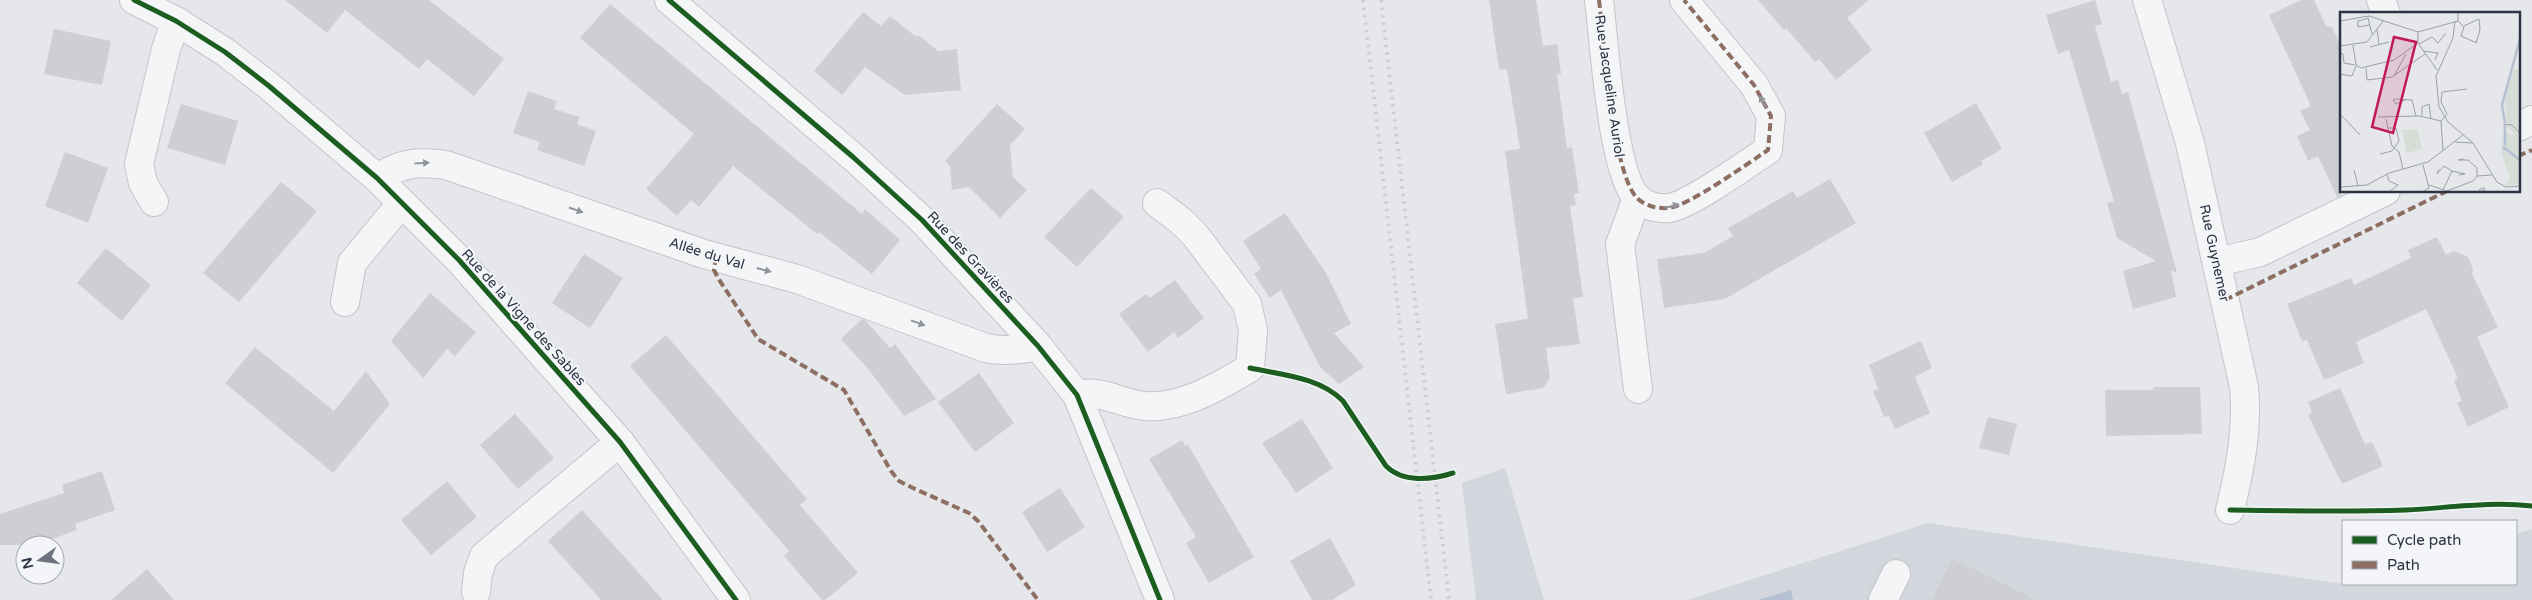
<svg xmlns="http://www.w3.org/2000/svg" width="2532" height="600" font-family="'Varela Round',sans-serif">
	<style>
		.built { fill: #d4d6dd }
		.water { fill: #b5c1d2 }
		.building { fill: #cdcfd2 }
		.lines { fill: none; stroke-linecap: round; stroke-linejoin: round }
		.minor-casing { stroke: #c3c5c8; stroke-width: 30 }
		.minor { stroke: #f4f5f6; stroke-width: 28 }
		.rail { stroke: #cecfd1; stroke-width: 4; stroke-dasharray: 2.5 5; stroke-linecap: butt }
		.quiet { stroke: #8d6e63; stroke-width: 4; stroke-dasharray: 8 4; stroke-linecap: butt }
		.cycleway-casing { stroke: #f3f5f8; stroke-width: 8 }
		.cycleway { stroke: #1b5e20; stroke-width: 5 }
		.oneway { fill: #90949c }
		.labels { text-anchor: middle; stroke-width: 4; stroke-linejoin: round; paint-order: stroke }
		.street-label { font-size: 14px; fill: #2c3342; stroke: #f3f5f8 }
		.inset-river { fill: none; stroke: #b5c1d2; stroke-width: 2.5 }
		.inset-road { fill: none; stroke: #9b9fa7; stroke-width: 1 }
		.view { fill: #c2185b; fill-opacity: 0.15; stroke: #c2185b; stroke-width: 2.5 }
		.inset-edge { fill: none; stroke: #2c3342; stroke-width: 2.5 }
	</style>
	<rect width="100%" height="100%" fill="#e5e7ea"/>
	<!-- built -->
	<g class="built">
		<path d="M1505,468L1544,600H1476L1462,483Z"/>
		<path d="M1928,523L2343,584H2516V534L2532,529V600H1687Z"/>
	</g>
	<!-- water -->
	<path class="water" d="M1791,590L1793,600H1758Z"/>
	<!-- building -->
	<g class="building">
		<path d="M285,0H429L504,59L474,96L427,59L419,69L345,10L327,33Z"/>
		<path d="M1489,0H1536L1543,46L1557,44L1561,74H1557L1567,148L1572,147L1579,193L1574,194L1576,205L1570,206L1583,297L1573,298L1580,344L1546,348L1550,378L1543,388L1506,394L1495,324L1528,319L1505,151L1520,149L1507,69L1499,70Z"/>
		<path d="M1758,0H1869L1847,18L1872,50L1836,80L1819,59L1815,62L1786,28L1784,30Z"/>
		<path d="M2095,0L2102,24L2095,26L2111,82L2118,80L2122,94L2128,92L2177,273L2171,270L2176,297L2133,309L2123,271L2156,261L2117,238L2107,203L2114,201L2069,50L2058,54L2046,15Z"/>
		<path d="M2301,0H2314L2326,26L2332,27L2341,46V196L2337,197L2318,156L2308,161L2297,136L2310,130L2300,111L2311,106L2269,15Z"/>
		<path d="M610,4L862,214L865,209L900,240L872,274L819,232L817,234L733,166L699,207L691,200L677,216L646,189L694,134L580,38Z"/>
		<path d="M863,12L881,26L890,16L915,36H920L938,51L957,49L961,90L905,95L865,67L842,95L814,71Z"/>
		<path d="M54,29L111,41L102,85L44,74Z"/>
		<path d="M528,91L557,101L554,109L580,117L577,124L596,131L584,166L537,150L540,142L513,133Z"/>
		<path d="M1976,103L2002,149L1981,161L1983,164L1952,182L1924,133Z"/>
		<path d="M181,104L238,121L225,165L167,148Z"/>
		<path d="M997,104L1025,129L1010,145L1013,177L1027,190L1000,218L969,187L952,190L950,166L945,161Z"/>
		<path d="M65,152L108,168L88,223L45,206Z"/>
		<path d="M1830,179L1856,223L1725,299L1664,308L1657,259L1704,253L1733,236L1728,228L1762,209L1793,191L1797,198Z"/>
		<path d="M281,182L317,211L239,302L203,273Z"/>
		<path d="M1091,188L1124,217L1077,267L1044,237Z"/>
		<path d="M1285,213L1326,273L1351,324L1334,333L1364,367L1339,384L1320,367L1281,290L1270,298L1254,274L1261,269L1243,241Z"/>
		<path d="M2437,237L2446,255L2454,251L2468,257L2473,269L2472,274L2498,327L2477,337L2509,407L2468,427L2457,403L2462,401L2454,381L2458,378L2426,309L2356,342L2364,363L2324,380L2307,340L2302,341L2287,304L2351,278L2354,285L2411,258L2408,250Z"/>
		<path d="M106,248L151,285L122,321L77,283Z"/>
		<path d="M584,254L623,278L590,328L552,303Z"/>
		<path d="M1175,280L1204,318L1178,338L1174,332L1148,352L1119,314L1146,294L1150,298Z"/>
		<path d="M430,293L476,332L455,356L447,349L423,378L391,341Z"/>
		<path d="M862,319L866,321L890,348L895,344L936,399L904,416L869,370L841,339Z"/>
		<path d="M666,335L807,499L800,505L858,573L825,600H822L784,556L789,551L630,366Z"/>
		<path d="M1921,341L1932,368L1915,377L1930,413L1895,429L1889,416L1884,417L1873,391L1878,389L1869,365Z"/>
		<path d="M255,347L334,411L366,371L390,404L333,473L225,383Z"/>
		<path d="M979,373L1014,423L975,452L938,402Z"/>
		<path d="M2154,387H2200L2202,434L2106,436L2105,390H2153Z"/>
		<path d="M2340,388L2365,444L2372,442L2383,466L2342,484L2308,415L2312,413L2308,402Z"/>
		<path d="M515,414L554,458L518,489L480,445Z"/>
		<path d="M1988,417L2017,424L2009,455L1979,448Z"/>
		<path d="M1302,419L1333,468L1296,493L1262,443Z"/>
		<path d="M1182,440L1185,446L1188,445L1254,557L1209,583L1186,543L1196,537L1149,459Z"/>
		<path d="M102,471L115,510L75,524L77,530L36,545H0V514L64,493L62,485Z"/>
		<path d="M447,481L477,517L431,555L401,520Z"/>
		<path d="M1060,488L1085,527L1047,552L1022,512Z"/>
		<path d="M582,510L621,553L663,600H601L586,583L548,541Z"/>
		<path d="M1330,538L1356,585L1332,600H1312L1290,561Z"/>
		<path d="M1952,559L1967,566L2037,600H1932Z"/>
		<path d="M147,569L174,600H111Z"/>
	</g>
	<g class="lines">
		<!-- minor casing -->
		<g class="minor-casing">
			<g id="minor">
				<path d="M134,0L176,21L225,52L269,86L377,178L459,260L620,442L736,600"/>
				<path d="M669,0L853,157L922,220L1038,346L1077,395L1160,600"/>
				<path d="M1599,0C1604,40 1612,172 1637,198C1645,206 1658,209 1669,208C1690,205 1747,164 1768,150L1771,116L1754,85L1684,0"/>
				<path d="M2147,0L2190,143L2244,387C2248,429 2240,469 2230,510"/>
				<path d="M2381,0L2386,14"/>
				<path d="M2518,127L2532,120"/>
				<path d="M377,178C402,163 417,161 446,165L704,254L797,279L986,348C1004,352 1020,350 1038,346"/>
				<path d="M1637,198L1620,244L1638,389"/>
				<path d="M154,202L143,183L139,164L166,49L176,21"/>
				<path d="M2217,262L2260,252L2386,191"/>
				<path d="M345,302L352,263L401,204"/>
				<path d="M1077,395C1102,389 1121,404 1145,406C1182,409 1219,386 1250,368L1253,330L1247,304L1195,235L1181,221L1157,203"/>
				<path d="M476,592L478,573L484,556L620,442"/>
				<path d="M1883,600L1896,574"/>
			</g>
		</g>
		<!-- minor -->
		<use href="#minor" class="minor"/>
		<!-- rail -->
		<g class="rail">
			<path d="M1363,0L1431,600"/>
			<path d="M1381,0L1449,600"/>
		</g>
		<!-- quiet -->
		<g class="quiet">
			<path d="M1599,0C1604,40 1612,172 1637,198C1645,206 1658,209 1669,208C1690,205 1747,164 1768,150L1771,116L1754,85L1684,0"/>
			<path d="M2518,156L2532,150"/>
			<path d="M716,257L714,270L718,278L758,339L844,390L891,471L899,481L913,488L969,513L978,521L1038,600"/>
			<path d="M2225,300L2447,191"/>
		</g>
		<!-- cycleway casing -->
		<g class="cycleway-casing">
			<g id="cycleway">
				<path d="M134,0L176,21L225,52L269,86L377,178L459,260L620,442L736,600"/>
				<path d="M669,0L853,157L922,220L1038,346L1077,395L1160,600"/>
				<path d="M1250,368C1282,375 1319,377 1343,401L1386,466C1403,483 1431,480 1453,473"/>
				<path d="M2230,510C2289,511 2347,512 2406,510C2448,508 2490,501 2532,506"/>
			</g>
		</g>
		<!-- cycleway -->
		<use href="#cycleway" class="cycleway"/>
	</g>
	<!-- one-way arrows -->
	<defs><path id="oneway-solid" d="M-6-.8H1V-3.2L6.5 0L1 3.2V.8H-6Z" transform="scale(1.25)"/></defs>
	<g class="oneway">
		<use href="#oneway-solid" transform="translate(1763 102) rotate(-120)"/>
		<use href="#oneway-solid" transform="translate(422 163) rotate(-3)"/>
		<use href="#oneway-solid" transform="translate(1672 206) rotate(-15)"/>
		<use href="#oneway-solid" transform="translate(576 210) rotate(19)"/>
		<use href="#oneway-solid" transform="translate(764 270) rotate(15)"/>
		<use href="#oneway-solid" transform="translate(918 323) rotate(20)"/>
	</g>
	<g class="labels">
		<!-- street labels -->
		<g class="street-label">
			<text transform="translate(1610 86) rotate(82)" y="5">Rue Jacqueline Auriol</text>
			<text transform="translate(707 253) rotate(17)" y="5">Allée du Val</text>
			<text transform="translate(2215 253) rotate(78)" y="5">Rue Guynemer</text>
			<text transform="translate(971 257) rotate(47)" y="5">Rue des Gravières</text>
			<text transform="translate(524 317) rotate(48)" y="5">Rue de la Vigne des Sables</text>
		</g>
	</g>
	<!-- overview -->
	<g transform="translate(2340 12)">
		<rect width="180" height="180" fill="#e5e7ea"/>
		<path d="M180,56V172L165,174L170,167L161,139L164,117L169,123H175L167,114L165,87L173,58ZM77,117L82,137L67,141L62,118Z" fill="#d5ddd6"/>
		<path class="inset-river" d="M165,111L162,93L180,27M165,133V113M163,135L180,148"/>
		<path class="inset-road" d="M28,6L32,22M29,6L18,9V15L30,13M0,9L29,4L78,20M115,9L113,26L96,64L99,95L108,110L133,131L157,170L166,175L180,174M118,9L124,15L121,24L137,31M124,14L139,7L140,18L136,31M37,17L39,32M79,32L92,25L98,31L106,21M13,33L16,53L21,56L54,48L78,31M0,34L27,30L43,9M30,35L49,30M83,39L98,41L95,48M0,41L3,42L4,51L15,53M26,56L27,68L52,65L85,42M97,58L78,31V20L118,9V0M0,62L12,64L16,54M54,64L66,42M65,88L56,92L53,88L56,87L72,88L76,104M0,102L20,123M82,104V95L89,92L91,107M38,105L79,104L101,109M46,107L52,134L59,140L63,157M101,109L107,102L101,90L102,80L127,77M101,109L103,139M163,112L172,113L180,121M115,130L132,131M40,142L52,139L59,129L56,116H48M99,157L97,162L104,154L112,159L103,178M14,158L18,174M112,159L125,162L119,163M47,162L49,169L58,173L49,180M137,164L152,163M89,173L107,179L133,169L137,164V156L128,148H118L124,147M0,175L27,173L49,161L88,150L123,123M140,177L144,176L145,178L139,180ZM82,180L89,176L83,153"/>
		<path class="view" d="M54,25L76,30L53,121L32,115Z"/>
		<rect width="180" height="180" class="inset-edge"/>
	</g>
	<!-- legend -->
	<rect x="2342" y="520" width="175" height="65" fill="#f3f5f8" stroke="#a3a7af"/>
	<rect x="2352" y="536" width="25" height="8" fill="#1b5e20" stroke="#a3a7af"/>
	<text x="2387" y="545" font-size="15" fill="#2c3342">Cycle path</text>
	<rect x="2352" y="561" width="25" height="8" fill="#8d6e63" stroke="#a3a7af"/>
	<text x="2387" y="570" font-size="15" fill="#2c3342">Path</text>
	<!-- north arrow -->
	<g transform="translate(40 560) rotate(256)"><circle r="24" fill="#f3f5f8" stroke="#a3a7af"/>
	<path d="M0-4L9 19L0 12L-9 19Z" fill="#6d727d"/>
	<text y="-8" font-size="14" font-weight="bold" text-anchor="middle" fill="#2c3342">N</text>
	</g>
</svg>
